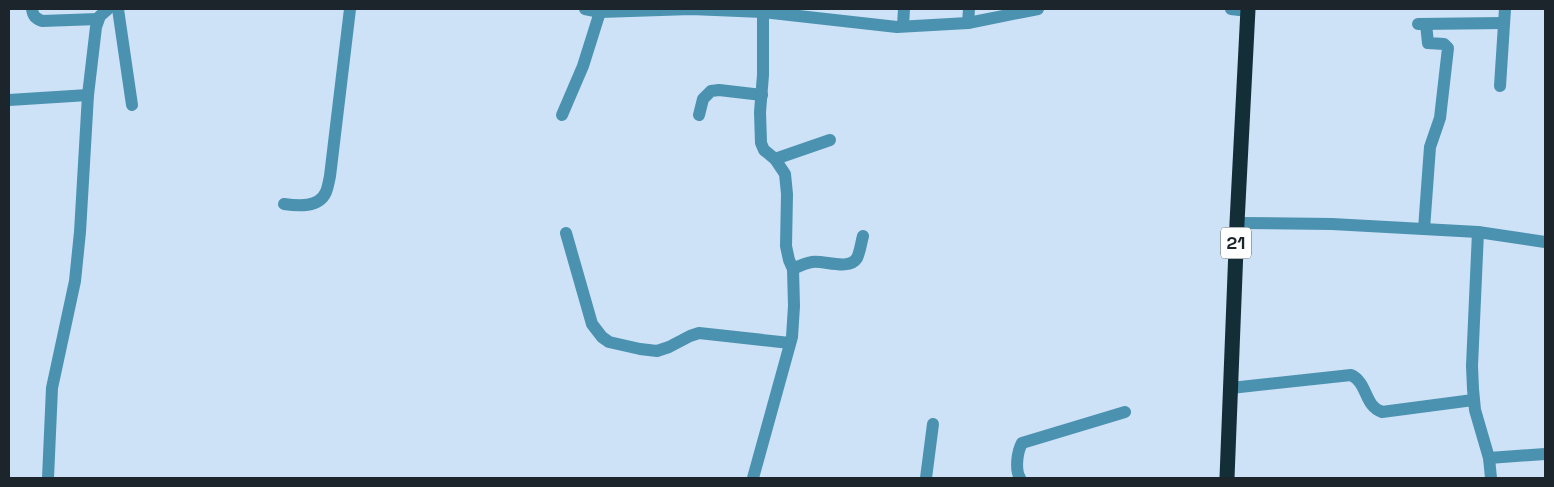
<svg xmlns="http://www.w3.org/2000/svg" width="1554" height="487" font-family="'Space Grotesk',sans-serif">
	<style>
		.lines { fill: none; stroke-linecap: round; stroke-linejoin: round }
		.minor { stroke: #4a92af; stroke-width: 12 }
		.highway { stroke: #142e38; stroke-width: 15 }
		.labels { text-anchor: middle; stroke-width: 4.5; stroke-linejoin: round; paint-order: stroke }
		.shield { fill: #fff; stroke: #60666b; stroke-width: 1 }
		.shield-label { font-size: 18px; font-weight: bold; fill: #1c242c }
	</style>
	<rect width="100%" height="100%" fill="#cde1f7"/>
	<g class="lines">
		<!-- minor -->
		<g class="minor">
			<path d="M32,9C33,16 35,18 42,21L98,19"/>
			<path d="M118,9L132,105"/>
			<path d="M585,9L600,12L691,9L763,12L897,27L968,23L1038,9"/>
			<path d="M1231,9L1248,11"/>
			<path d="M968,23L969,9"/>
			<path d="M1418,24L1504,23"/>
			<path d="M903,26L904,9"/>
			<path d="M1500,86L1505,9"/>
			<path d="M9,100L88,95"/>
			<path d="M562,115L583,66L600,12"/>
			<path d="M699,115L703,99L711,91L719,90L762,95"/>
			<path d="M775,159L830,140"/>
			<path d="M284,204C298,206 319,208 326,192C328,187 329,181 330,176L350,9"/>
			<path d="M1237,223L1332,224L1478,232L1545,242"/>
			<path d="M1424,229L1430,147L1440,118L1448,48L1444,44L1428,43L1426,24"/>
			<path d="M1478,232L1472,366L1473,389L1475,410L1489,458L1491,478"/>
			<path d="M566,233L592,324L602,337L609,342L640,349L657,351L669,347L690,336L699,333L790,343"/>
			<path d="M793,269C799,266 805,263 812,262C824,260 849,271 857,258C860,252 861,243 863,236"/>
			<path d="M1231,388L1351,375C1368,383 1364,406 1382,412L1473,400"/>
			<path d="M1489,458L1545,454"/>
			<path d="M48,478L52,388L75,281L80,232L88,95L96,27L100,16L108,9"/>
			<path d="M753,478L792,337L794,306L793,269L789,260L786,246L787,194L785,174L775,159L764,150L761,143L760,112L763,75V12"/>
			<path d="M926,478L933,424"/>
			<path d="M1020,478C1015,470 1017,452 1022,443L1125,412"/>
		</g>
		<!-- highway -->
		<path class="highway" d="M1227,478L1237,223L1248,9"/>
	</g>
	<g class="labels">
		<!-- shield labels -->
		<rect class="shield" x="1221" y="227.5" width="30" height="31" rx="4"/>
		<g class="shield-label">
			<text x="1236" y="249">21</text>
		</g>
	</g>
	<!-- border -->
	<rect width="1554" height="487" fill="none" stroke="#1c242c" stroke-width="20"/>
</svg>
